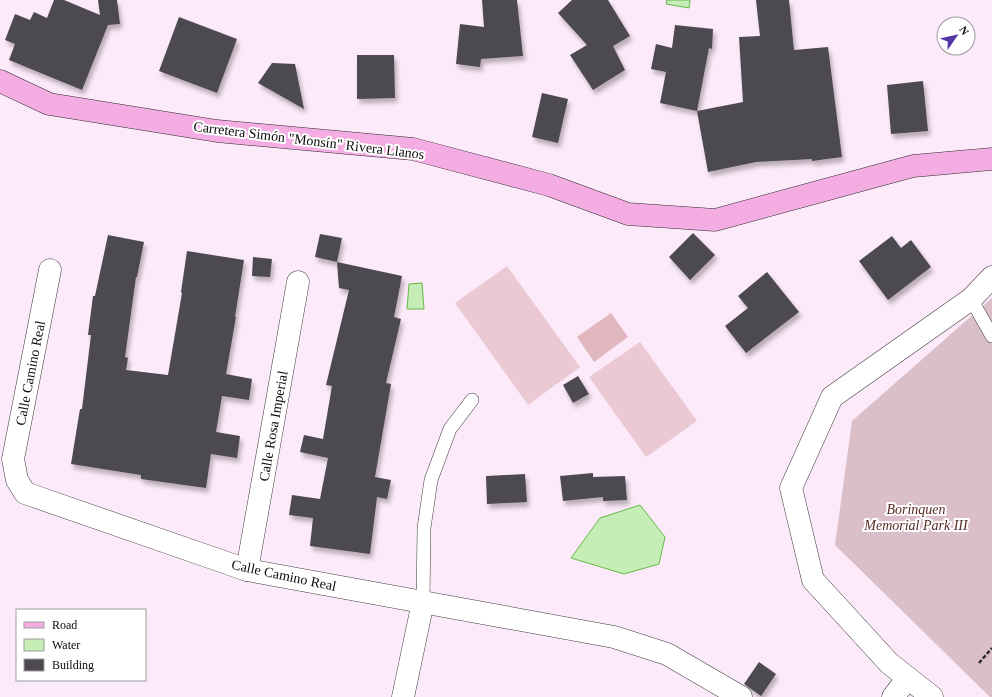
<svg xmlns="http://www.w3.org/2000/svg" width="992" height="697" font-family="Georgia,serif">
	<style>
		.green { fill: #e1b8c0 }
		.cemetery { fill: #dabec8 }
		.pitch { fill: #eac9d3 }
		.water { fill: #c5edb5; stroke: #64ba46 }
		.building { fill: #4e4851; filter: url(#shadow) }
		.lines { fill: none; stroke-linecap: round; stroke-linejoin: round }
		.lane-casing { stroke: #3d3d3d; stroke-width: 14 }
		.street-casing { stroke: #3d3d3d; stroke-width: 23 }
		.secondary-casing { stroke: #2c2c2c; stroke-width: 23 }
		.path { stroke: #2c2c2c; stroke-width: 2.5; stroke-dasharray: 4 2; stroke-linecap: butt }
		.lane { stroke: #fff; stroke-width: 13 }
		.street { stroke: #fff; stroke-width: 22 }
		.secondary { stroke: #f4ade3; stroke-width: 22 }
		.labels { text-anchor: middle; stroke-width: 4; stroke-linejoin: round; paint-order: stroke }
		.street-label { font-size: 14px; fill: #0a0a0a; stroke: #fff }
		.park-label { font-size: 14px; font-style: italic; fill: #582b24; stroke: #fff }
	</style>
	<defs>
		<filter id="shadow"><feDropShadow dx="2.5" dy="4.5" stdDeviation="2" flood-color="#0004"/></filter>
	</defs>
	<rect width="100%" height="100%" fill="#fce9f9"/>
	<!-- green -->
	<path class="green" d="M611,313L628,337L594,362L577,337Z"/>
	<!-- cemetery -->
	<path class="cemetery" d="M992,298V697H990L835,545L852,421Z"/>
	<!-- pitch -->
	<g class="pitch">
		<path d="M507,266L580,367L528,405L455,303Z"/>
		<path d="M640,342L697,421L646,457L589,377Z"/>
	</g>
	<!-- water -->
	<g class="water">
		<path d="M667,0H690L689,8L666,4Z"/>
		<path d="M422,283L424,309H407L409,284Z"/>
		<path d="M640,505L665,537L659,564L624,574L571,558L600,518Z"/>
	</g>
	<!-- building -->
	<g class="building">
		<path d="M54,0H64L100,15L98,0H117L120,24L108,25L82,90L9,60L15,44L5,40L15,14L30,20L34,12L47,18Z"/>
		<path d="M482,0H517L523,56L481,59L480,67L456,64L460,24L484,27Z"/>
		<path d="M572,0H608L630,36L613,46L625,70L593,90L570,55L587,45L558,13Z"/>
		<path d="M756,0H789L794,50L828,47L842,157L812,161V159L756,162L708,172L697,111L743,102L739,37L760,36Z"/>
		<path d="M179,17L237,39L217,93L159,71Z"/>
		<path d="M675,25L713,29L712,49L709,48L697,111L660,103L666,72L651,69L656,44L672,48Z"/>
		<path d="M357,55H394L395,98L357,99Z"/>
		<path d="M272,63L295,64L304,109L258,83Z"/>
		<path d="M923,81L928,131L891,134L887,85Z"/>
		<path d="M542,93L568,99L558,143L532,137Z"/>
		<path d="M693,233L715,255L690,280L669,257Z"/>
		<path d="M320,234L342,238L337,262L315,257Z"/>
		<path d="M108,235L144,242L137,277H136L125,357L128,358L126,370L168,375L182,293L181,292L187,251L244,260L235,317H236L226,374L252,379L249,400L222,396L216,432L240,436L237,458L211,454L206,488L141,479V475L71,464L80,409H82L91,335H88L93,296H95Z"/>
		<path d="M892,236L901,248L911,240L931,267L888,300L859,261Z"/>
		<path d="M253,257L272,259L270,277L252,276Z"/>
		<path d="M337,262L402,276L394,317L401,319L386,383L391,384L375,477L391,480L387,499L377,497L370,554L310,546L313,518L289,515L292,495L320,499L328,458L300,452L304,435L323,439L332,386L326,385L349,290L339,288Z"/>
		<path d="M767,272L799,312L746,353L725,326L748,308L738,296Z"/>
		<path d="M578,376L589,394L573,403L563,385Z"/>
		<path d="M593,473V477L625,476L627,500L603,501V497L563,501L560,476Z"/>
		<path d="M525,474L527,502L487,504L486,476Z"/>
		<path d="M759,662L776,674L761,696L744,684Z"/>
	</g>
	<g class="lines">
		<!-- lane casing -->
		<g class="lane-casing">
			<g id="lane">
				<path d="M971,299L992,336"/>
				<path d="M423,602L424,528L431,480L450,429L472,400"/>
			</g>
		</g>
		<!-- street casing -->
		<g class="street-casing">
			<g id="street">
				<path d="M50,270L13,459L17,480L25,493L247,570L614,637L667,654L741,697"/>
				<path d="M247,570L298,282"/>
				<path d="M403,697L423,602"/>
				<path d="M893,697L908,678"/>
				<path d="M932,697L889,663L813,580L791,488L832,397L971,299L992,277"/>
			</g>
		</g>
		<!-- secondary casing -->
		<g class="secondary-casing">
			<path id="secondary" d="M0,81L49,104L217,131L413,149L549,185L628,214L715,220L913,166L992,159"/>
		</g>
		<!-- path -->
		<path class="path" d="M979,663L992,648"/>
		<!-- lane -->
		<use href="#lane" class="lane"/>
		<!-- street -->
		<use href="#street" class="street"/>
		<!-- secondary -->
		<use href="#secondary" class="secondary"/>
	</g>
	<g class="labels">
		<!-- street labels -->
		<g class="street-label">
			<text transform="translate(309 140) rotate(7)" y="5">Carretera Simón "Monsín" Rivera Llanos</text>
			<text transform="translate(30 373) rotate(-79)" y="5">Calle Camino Real</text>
			<text transform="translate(273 426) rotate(-80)" y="5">Calle Rosa Imperial</text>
			<text transform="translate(284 575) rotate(12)" y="5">Calle Camino Real</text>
		</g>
		<!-- park labels -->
		<g class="park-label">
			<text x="916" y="514">Borinquen<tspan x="916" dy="16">Memorial Park III</tspan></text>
		</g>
	</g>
	<!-- legend -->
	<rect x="16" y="609" width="130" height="72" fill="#ffffff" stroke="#9d9d9d"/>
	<rect x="24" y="622" width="20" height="6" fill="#f4ade3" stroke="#9d9d9d"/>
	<text x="52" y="629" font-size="12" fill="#0a0a0a">Road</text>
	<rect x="24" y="639" width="20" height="12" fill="#c5edb5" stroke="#9d9d9d"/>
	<text x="52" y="649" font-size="12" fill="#0a0a0a">Water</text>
	<rect x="24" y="659" width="20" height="12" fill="#4e4851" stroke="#9d9d9d"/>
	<text x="52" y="669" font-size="12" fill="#0a0a0a">Building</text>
	<!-- north arrow -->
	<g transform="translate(956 36) rotate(56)"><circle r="19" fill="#ffffff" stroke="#9d9d9d"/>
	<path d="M0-3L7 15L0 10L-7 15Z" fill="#5635a6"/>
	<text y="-6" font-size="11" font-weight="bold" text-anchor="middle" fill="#0a0a0a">N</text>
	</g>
</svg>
